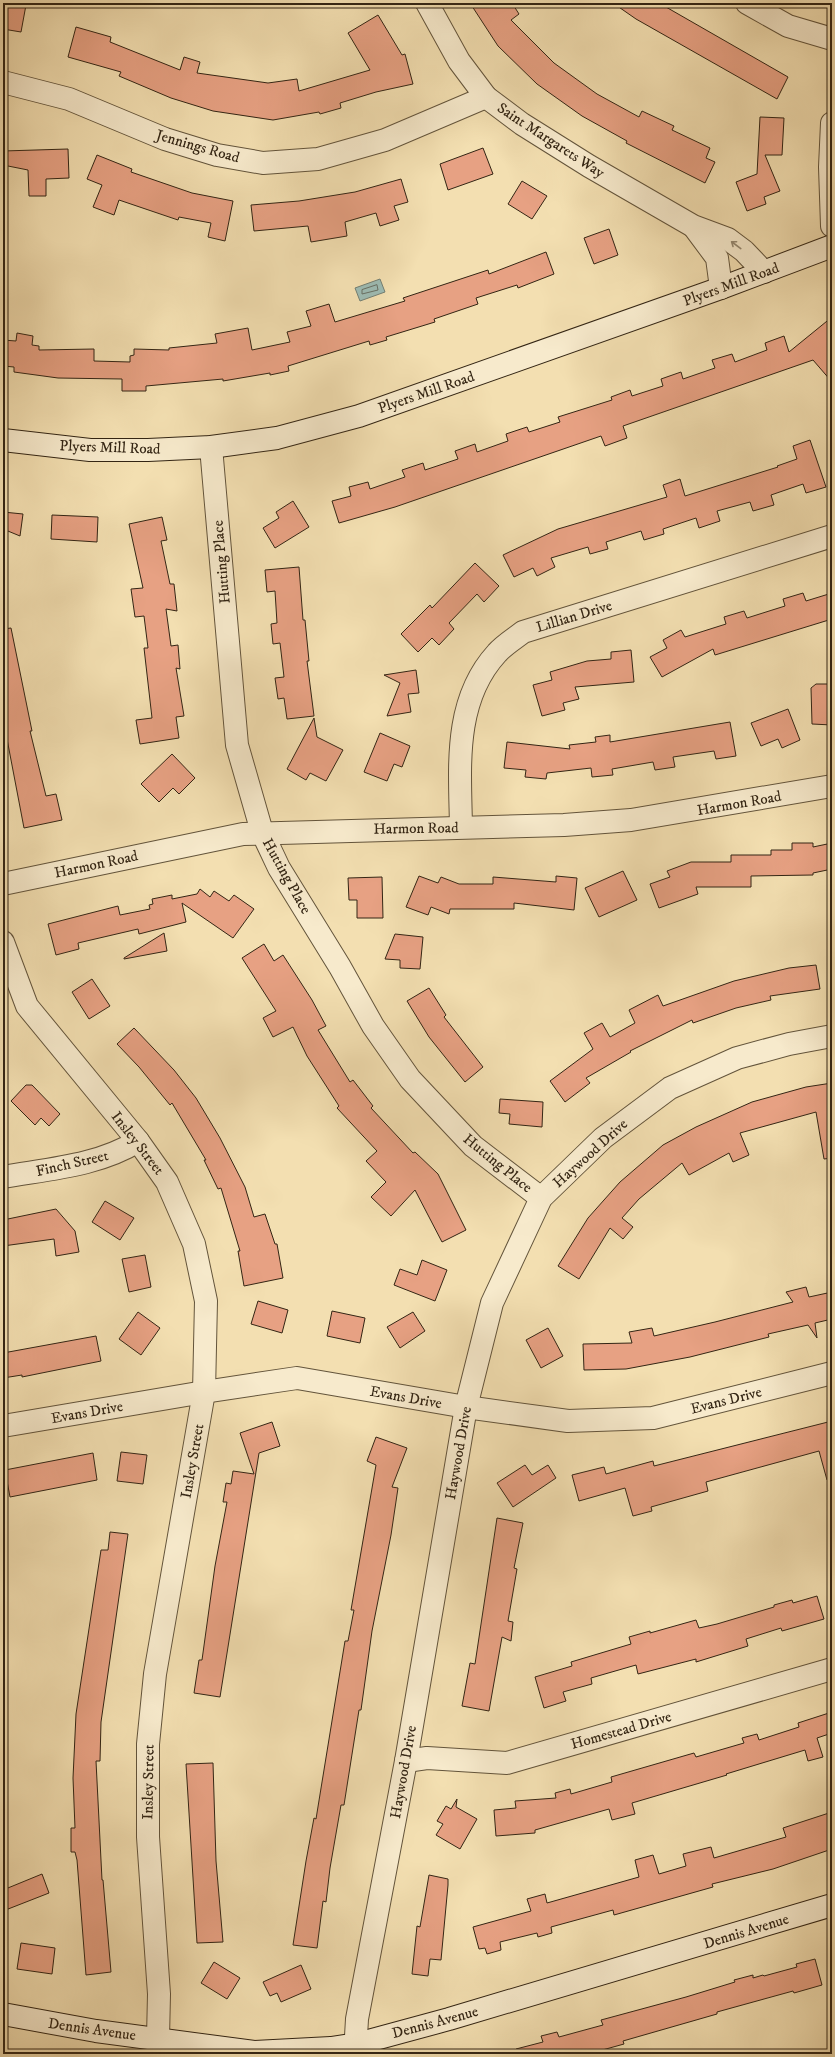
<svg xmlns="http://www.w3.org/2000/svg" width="835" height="2057" font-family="'IM FELL DW Pica',serif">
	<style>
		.water { fill: #9dbbb3; stroke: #737f73 }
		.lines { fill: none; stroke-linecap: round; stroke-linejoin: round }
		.shore { stroke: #687064; stroke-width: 1 }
		.building { fill: #e7a183; stroke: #332514 }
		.street-casing { stroke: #63543b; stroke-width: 24 }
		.secondary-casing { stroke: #332514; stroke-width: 24 }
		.street { stroke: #f7eacc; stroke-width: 22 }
		.secondary { stroke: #f7eacc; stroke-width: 22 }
		.oneway { stroke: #958870 }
		.labels { text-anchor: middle; stroke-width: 3; stroke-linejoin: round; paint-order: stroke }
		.street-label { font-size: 15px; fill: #332514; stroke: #f7eacc }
	</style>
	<rect width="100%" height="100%" fill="#f3dfb1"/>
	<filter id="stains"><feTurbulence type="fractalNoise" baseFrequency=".005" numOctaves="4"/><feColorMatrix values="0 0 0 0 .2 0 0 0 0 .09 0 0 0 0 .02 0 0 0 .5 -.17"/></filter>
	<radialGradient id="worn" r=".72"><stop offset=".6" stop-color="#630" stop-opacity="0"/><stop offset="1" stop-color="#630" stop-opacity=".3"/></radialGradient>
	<!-- water -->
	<path class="water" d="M380,279L385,292L360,301L355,288Z"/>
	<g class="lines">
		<!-- shore -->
		<path class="shore" d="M377,285L378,290L362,294V290Z"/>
	</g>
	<!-- building -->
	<g class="building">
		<path d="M3,3L26,5L21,32L3,29Z"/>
		<path d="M470,3H512L519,14L511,20L554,63L597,94L639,117L642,111L674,126L672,130L710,148L706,158L715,162L705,183L626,143L627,141L582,116L537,84L498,46Z"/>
		<path d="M613,3H659L788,77L777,99L636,19Z"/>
		<path d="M378,15L402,55L405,54L413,84L376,92L340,103L341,108L320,114L319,112L273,120L213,111L171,98L119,76L121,72L68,57L76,27L111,37L110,42L180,70L184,57L200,62L197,73L268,83L297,79L299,91L370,70L348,33Z"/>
		<path d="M760,117L784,118L782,155H765L780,191L764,197L766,204L747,211L736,182L757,174Z"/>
		<path d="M483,148L493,174L448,190L440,164Z"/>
		<path d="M68,149L69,178L46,179V196H29L28,170L3,165V151Z"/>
		<path d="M97,155L132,169L131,172L192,193L233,201L225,241L208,237L211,223L179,217L178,220L119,200L114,215L93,207L102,185L87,179Z"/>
		<path d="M401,179L408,202L394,206L399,220L380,226L376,213L345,222L347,236L311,242L308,226L254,231L251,205L299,201L355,192Z"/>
		<path d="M522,181L547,196L532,219L508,204Z"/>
		<path d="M609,229L618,255L594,264L584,238Z"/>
		<path d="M546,252L554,274L518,288L517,285L476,298L478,304L434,319L435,322L386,337L387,340L370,345L369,341L288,366L289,371L270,375V373L223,381V379L146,386V391H122V379L58,378L14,372V367L3,366V340L16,341L17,333L33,336L32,345L39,346V350L94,349V361L130,362V356L134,355V349L169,350V348L217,343L215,334L248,328L252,350L290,342L287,332L311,326L306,311L329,304L335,322L405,301L403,298L488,270L489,274Z"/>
		<path d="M832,317V382L813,360L623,426L627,438L605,446L601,436L395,507L339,523L332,501L351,496L349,487L368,482L370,489L405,477L402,470L423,463L425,470L458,459L455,451L475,444L477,452L508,441L506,434L527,427L529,432L560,422L558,417L612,400L611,397L630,390L632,396L663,386L661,379L681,372L683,379L715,368L712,360L732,354L735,362L767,350L765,343L784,336L789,352Z"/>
		<path d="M810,440L826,487L806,493L803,484L771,495L774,505L753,511L750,502L717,511L720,521L699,528L696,518L663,529L664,534L644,540L641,531L606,542L608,549L590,554L588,547L551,558L555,567L537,576L533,568L514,577L503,555L558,529L667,497L663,485L680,479L685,496L778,467L777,466L797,459L793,446Z"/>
		<path d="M293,501L309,527L275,548L263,528L279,518L276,512Z"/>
		<path d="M3,512L23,514L20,536L3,529Z"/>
		<path d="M52,515L98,517L97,542L51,539Z"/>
		<path d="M162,517L167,540L161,541L170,584H174L177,611L166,609L171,646L178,645L180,669L176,668L184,716L176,717L179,738L140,744L136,720L152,718L144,648H148L144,616L135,617L131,589L143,588L129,524Z"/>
		<path d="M475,563L499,586L484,602L477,594L449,623L454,629L439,645L432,638L418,652L401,634L430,605L432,608Z"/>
		<path d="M299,567L303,620H305L309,661H307L314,716L287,719L284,698L278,699L275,678L284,677L280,643L273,644L271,624L277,623L275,591L267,592L265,570Z"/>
		<path d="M803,593L806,601L832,593V619L715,655L713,649L662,677L650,657L667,648L663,640L681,630L685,637L726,624L724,617L744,611L747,618L785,606L783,599Z"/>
		<path d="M11,628L32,731H30L46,796L56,794L62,820L24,828L3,718V629Z"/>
		<path d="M631,650L634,682L575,687L579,699L563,703L565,710L542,716L533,685L552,680L550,672L587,661L611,659V652Z"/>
		<path d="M416,670L419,693L408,694L411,712L387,716L400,683L384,675Z"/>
		<path d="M816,684H832V725L812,724L811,688Z"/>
		<path d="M788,709L800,740L782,748L778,739L761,746L751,723Z"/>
		<path d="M314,718L317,737L343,750L326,781L310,773L306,780L287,769Z"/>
		<path d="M730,722L736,756L716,759L714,751L673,757L675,767L655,770L653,762L612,769L613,775L592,777L591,768L547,773L546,779L525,777L526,770L504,768L507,742L570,749L569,745L596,742L595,737L610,735V742Z"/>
		<path d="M380,733L410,746L402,767L394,764L387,781L364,772Z"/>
		<path d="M172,754L195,778L179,794L173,788L159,802L141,784Z"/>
		<path d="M792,843H813V847L832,843V869L813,873V875L751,876V887H696L698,894L659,908L650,884L670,877L667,871L691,862H731V855H771V850H792Z"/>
		<path d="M623,871L637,900L599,917L585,888Z"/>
		<path d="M419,876L438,883L441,877L459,884H493V877L556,882V876L577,878L574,910L514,903V909H450L449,914L431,907L428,915L406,907Z"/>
		<path d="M382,877L383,918H357V900H349L348,878Z"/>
		<path d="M200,889L210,897L214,891L229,901L234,895L254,909L233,938L182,903L186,922L139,934L138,929L78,943L79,949L56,955L48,924L118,906L120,915L150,909L149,905L153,904L152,899L172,895V899L197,894Z"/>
		<path d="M164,933L167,951L124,959V958Z"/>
		<path d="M395,934L423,937L420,969L400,968V960L385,959Z"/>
		<path d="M264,944L274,961L283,955L312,1000L326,1026L318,1030L350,1082L353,1080L373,1106L371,1108L413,1153L415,1152L438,1174L466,1230L442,1242L415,1190L391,1216L371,1197L386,1182L366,1161L377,1151L337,1108L339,1106L307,1056L293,1027L273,1037L263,1018L276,1011L242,958Z"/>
		<path d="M816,965L820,989L770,996L771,1000L736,1008L693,1023L692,1020L630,1051L631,1052L586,1078L590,1083L565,1102L550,1081L593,1049L584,1033L602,1023L610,1037L635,1023L629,1010L658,995L663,1006L734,981L789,968Z"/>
		<path d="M92,979L110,1006L89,1019L72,992Z"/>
		<path d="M429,988L446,1015L444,1017L483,1067L465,1082L429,1037L407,1001Z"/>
		<path d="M134,1028L174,1070L196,1098L220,1138L245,1187L254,1217L265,1214L275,1244H277L283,1278L244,1286L238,1251H240L221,1188L218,1189L204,1160H206L172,1103L170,1105L139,1067L117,1044Z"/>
		<path d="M832,1083V1158L824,1159L816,1112L740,1133L749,1155L733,1162L729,1153L689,1175L682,1163L639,1199L622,1218L633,1227L623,1239L610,1228L579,1279L558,1266L588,1218L620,1182L663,1145L696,1127L752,1102L806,1087Z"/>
		<path d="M26,1085H32L60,1114L49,1126L41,1118L35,1125L11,1101Z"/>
		<path d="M500,1099L543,1102L542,1127L509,1124L510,1114L499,1113Z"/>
		<path d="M105,1201L134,1218L120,1240L92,1222Z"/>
		<path d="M56,1209L75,1231L79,1252L56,1256L54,1239L3,1246V1220Z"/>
		<path d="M145,1255L151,1287L129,1292L122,1259Z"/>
		<path d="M422,1260L447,1270L435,1301L394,1285L400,1269L417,1275Z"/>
		<path d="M806,1287L809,1297L832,1292V1319L815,1323L817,1338L808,1325L768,1334L769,1337L690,1357L626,1369L584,1370L583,1344L632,1343L629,1332L652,1328L654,1336L715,1322L793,1302L786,1292Z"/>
		<path d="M258,1301L288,1310L282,1333L251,1324Z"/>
		<path d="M332,1311L365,1318L360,1343L327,1336Z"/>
		<path d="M138,1312L160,1328L141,1355L119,1339Z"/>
		<path d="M413,1312L425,1331L400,1348L387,1327Z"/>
		<path d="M548,1328L563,1356L541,1368L526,1340Z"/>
		<path d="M96,1336L101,1361L22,1377V1375L3,1378V1353Z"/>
		<path d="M832,1421V1480H827L819,1451L706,1482L708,1491L651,1507L652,1511L633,1516L625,1488L579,1501L572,1475L604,1467L606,1474L653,1461L654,1466Z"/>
		<path d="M272,1422L280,1446L259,1453L220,1697L194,1693L199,1660H202L215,1566L227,1502H223L226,1483L231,1484L233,1471L254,1474L240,1433Z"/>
		<path d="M376,1437L407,1448L392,1487L398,1488L391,1535L372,1631L361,1710H359L344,1805H341L330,1868L326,1902L323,1901L317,1948L293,1945L306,1861L314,1818L316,1819L345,1641H348L354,1610H351L376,1465L367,1461Z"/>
		<path d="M121,1452L147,1455L143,1484L117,1481Z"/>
		<path d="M93,1453L97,1480L10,1497L5,1470Z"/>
		<path d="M525,1465L532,1475L548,1465L556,1478L513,1507L497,1483Z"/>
		<path d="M497,1518L523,1523L514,1568L517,1569L508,1621L513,1622L511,1641L502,1637L489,1711L462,1706L470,1663L475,1664Z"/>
		<path d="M110,1532L128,1534L101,1722L100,1761H96L102,1880H103L111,1972L86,1975L77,1860L75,1852H71V1828H75L73,1778L76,1714L101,1550H108Z"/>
		<path d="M817,1596L824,1619L782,1631L781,1628L746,1639L748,1646L696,1662V1659L638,1674L636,1665L591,1678L592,1684L563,1692L566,1701L544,1708L535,1677L572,1666L571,1662L631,1644L629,1637L650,1631V1633L696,1620L699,1628L717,1624L774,1607V1605L792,1600L793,1603Z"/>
		<path d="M832,1712V1733L817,1738L823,1757L808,1761L805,1750L726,1774L727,1775L632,1803L635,1814L612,1820L609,1809L535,1830V1833L496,1836L494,1810L516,1808L515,1801L556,1798L555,1793L570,1789L571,1794L612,1782L611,1777L694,1753L696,1757L744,1743L742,1738L757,1734L759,1740L799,1727L798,1723Z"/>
		<path d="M213,1763L216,1861L223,1942L197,1943L186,1764Z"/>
		<path d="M457,1799L456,1807L477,1819L460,1849L436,1835L443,1824L437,1821L446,1806L451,1809Z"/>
		<path d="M832,1812V1849L773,1869L712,1884L713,1887L614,1915L613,1910L551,1927L552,1933L538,1937L537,1933L500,1942L501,1950L487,1954L485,1948L479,1949L473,1927L531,1911L527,1899L545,1894L547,1903L639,1877L635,1860L653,1855L659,1874L686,1866L683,1854L711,1847L714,1858L786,1837L783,1828Z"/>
		<path d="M42,1874L49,1893L3,1911V1890Z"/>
		<path d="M429,1875L448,1879V1885L441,1960L430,1959L428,1976L412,1974L417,1926L420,1927Z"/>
		<path d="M21,1943L55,1948L52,1974L17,1969Z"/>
		<path d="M815,1959L822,1985L794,1993L793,1991L717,2012V2014L623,2041L624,2044L588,2054H516V2049L543,2042L541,2036L557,2032L559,2037L603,2025L601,2020L686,1997L735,1982L734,1980L753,1975V1978L763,1975L764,1976L797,1967L796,1964Z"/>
		<path d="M214,1962L240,1978L227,1999L201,1983Z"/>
		<path d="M301,1965L311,1989L281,2002L277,1993L270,1996L263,1982Z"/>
	</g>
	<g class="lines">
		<!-- street casing -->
		<g class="street-casing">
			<g id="street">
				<path d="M427,3L459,61L486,97L522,124L589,166L693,226L728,239L744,251L764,272"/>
				<path d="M747,3L788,26L832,39"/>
				<path d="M3,82L69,99L165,139L217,155L263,163L318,159L385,140L486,97"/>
				<path d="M832,123L830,167L832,226"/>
				<path d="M694,227L717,258L721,288"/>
				<path d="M211,447L237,745L262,832L279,868L340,967L373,1026L410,1079L473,1146L541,1198"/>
				<path d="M461,827C460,767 453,701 497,653C504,645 514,639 523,632L832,536"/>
				<path d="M3,884L243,834L564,825L631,820L832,786"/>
				<path d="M3,942L27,1006L138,1141L167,1182L194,1244L206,1301L204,1392L155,1674L148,1744V1837L159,1994L158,2038"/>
				<path d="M3,1177C48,1169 98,1166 138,1141"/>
				<path d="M3,1426L204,1392L297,1378L466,1407L568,1421L653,1418L832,1373"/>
				<path d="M406,1761L427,1758L507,1763L832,1669"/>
				<path d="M355,2054L357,2019L406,1761L466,1407L492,1303L541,1198L603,1138L670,1088L737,1058L789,1044L832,1036"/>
			</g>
		</g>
		<!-- secondary casing -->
		<g class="secondary-casing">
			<g id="secondary">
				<path d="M3,440L90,450H148L211,447L277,438L359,416L721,288L832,246"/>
				<path d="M3,2014L96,2031L254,2052L331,2048L357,2044L449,2019L832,1905"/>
			</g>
		</g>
		<!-- street -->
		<use href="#street" class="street"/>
		<!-- secondary -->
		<use href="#secondary" class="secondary"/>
	</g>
	<!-- one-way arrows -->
	<defs><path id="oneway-shaft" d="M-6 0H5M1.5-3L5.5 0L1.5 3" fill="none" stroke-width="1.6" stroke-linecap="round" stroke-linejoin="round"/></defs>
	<use class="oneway" href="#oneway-shaft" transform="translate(736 245) rotate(-143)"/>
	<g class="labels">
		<!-- street labels -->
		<g class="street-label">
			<text transform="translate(551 140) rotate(33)" y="5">Saint Margarets Way</text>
			<text transform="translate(198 146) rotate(16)" y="5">Jennings Road</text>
			<text transform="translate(731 284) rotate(-20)" y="5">Plyers Mill Road</text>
			<text transform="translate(426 392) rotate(-19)" y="5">Plyers Mill Road</text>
			<text transform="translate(110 447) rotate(2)" y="5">Plyers Mill Road</text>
			<text transform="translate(221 562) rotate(-95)" y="5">Hutting Place</text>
			<text transform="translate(574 616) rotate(-17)" y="5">Lillian Drive</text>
			<text transform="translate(739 803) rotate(-10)" y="5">Harmon Road</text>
			<text transform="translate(416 828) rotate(-1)" y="5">Harmon Road</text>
			<text transform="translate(96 864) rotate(-12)" y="5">Harmon Road</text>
			<text transform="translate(287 876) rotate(61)" y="5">Hutting Place</text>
			<text transform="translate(138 1143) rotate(52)" y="5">Insley Street</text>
			<text transform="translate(590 1153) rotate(-42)" y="5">Haywood Drive</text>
			<text transform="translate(72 1163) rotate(-13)" y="5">Finch Street</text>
			<text transform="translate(498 1163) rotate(39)" y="5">Hutting Place</text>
			<text transform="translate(406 1397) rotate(10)" y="5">Evans Drive</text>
			<text transform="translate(726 1400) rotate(-14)" y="5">Evans Drive</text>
			<text transform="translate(87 1412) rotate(-10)" y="5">Evans Drive</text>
			<text transform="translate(458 1453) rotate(-80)" y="5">Haywood Drive</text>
			<text transform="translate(192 1461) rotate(-80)" y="5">Insley Street</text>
			<text transform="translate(621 1730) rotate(-16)" y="5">Homestead Drive</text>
			<text transform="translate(403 1772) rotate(-80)" y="5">Haywood Drive</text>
			<text transform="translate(148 1782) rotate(-89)" y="5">Insley Street</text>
			<text transform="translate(746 1931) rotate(-17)" y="5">Dennis Avenue</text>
			<text transform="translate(435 2022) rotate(-15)" y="5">Dennis Avenue</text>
			<text transform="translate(92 2029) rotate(8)" y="5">Dennis Avenue</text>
		</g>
	</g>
	<!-- margin -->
	<rect width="835" height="2057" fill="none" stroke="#f3dfb1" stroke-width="16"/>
	<rect x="4" y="4" width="827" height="2049" fill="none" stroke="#332514" stroke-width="2"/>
	<rect x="8" y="8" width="819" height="2041" fill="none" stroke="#332514"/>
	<rect width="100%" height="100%" filter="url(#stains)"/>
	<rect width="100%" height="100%" fill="url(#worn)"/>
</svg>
